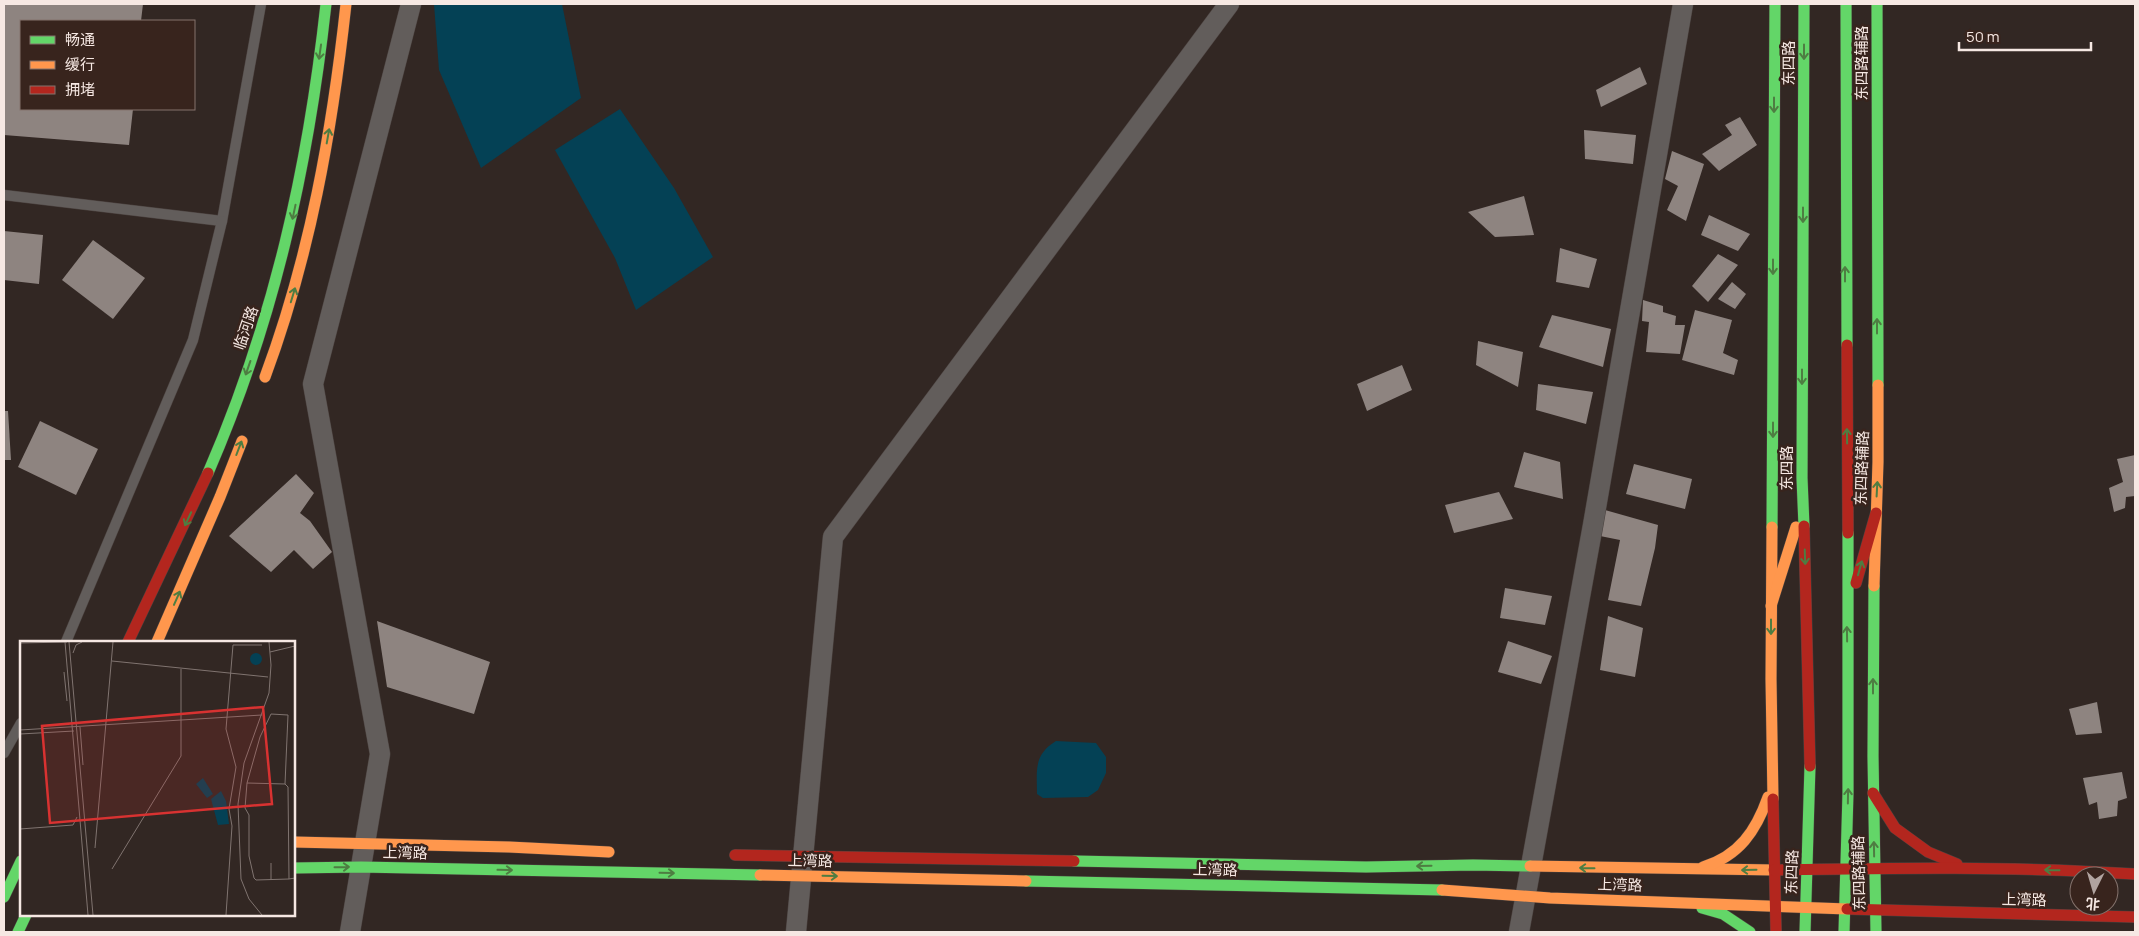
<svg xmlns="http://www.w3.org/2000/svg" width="2139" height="936" font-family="Manrope,'Noto Sans SC',sans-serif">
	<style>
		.water { fill: #044155 }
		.building { fill: #8e8480 }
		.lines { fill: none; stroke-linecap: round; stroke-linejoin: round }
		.lane-casing { stroke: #4c4340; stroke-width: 11 }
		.street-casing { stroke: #4c4340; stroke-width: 21 }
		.fast-casing { stroke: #4c4340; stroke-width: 12 }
		.slow-casing { stroke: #4c4340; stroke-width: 12 }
		.jam-casing { stroke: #4c4340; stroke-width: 12 }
		.lane { stroke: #625d5b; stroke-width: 10 }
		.street { stroke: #625d5b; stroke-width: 20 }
		.fast { stroke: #63d668; stroke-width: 11 }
		.slow { stroke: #ff974d; stroke-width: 11 }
		.jam { stroke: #b3261e; stroke-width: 11 }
		.oneway { stroke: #4e7d42 }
		.labels { text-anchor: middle; stroke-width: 5; stroke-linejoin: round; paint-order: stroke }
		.street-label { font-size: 15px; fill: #f6e8e3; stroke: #38241d }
		.inset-road { fill: none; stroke: #807470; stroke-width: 1 }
		.view { fill: #d83231; fill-opacity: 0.15; stroke: #d83231; stroke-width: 2.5 }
		.inset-edge { fill: none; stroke: #f6e8e3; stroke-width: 2.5 }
	</style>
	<rect width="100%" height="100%" fill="#322723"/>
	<!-- water -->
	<g class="water">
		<path d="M434,4H562L581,98L481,168L439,70Z"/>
		<path d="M620,109L674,188L713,257L636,310L615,258L555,150Z"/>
		<path d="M1056,741L1096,743L1106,757V773L1098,790L1088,797L1043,798L1037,794C1037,771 1033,755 1056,741Z"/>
	</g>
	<!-- building -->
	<g class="building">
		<path d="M4,4H143L141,21H21V109H133L129,145L4,135Z"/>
		<path d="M1640,67L1647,84L1601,107L1596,90Z"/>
		<path d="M1740,117L1757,145L1719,171L1702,154L1732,135L1725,125Z"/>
		<path d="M1584,130L1636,135L1633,164L1585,159Z"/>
		<path d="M1672,151L1704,164L1686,221L1667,210L1678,186L1665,179Z"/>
		<path d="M1524,196L1534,235L1495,237L1468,212Z"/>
		<path d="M1709,215L1750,234L1738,251L1701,235Z"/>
		<path d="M4,231L43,235L39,284L4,280Z"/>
		<path d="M93,240L145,278L113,319L62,280Z"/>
		<path d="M1560,248L1597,259L1589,288L1556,282Z"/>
		<path d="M1718,254L1738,265L1708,302L1692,286Z"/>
		<path d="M1732,282L1746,294L1735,309L1718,299Z"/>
		<path d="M1643,300L1663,306V312L1676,316L1675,325H1685L1680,354L1646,352L1649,322L1642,321Z"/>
		<path d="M1695,310L1732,320L1723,353L1738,360L1734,375L1682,360Z"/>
		<path d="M1552,315L1611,329L1603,367L1539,347Z"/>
		<path d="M1478,341L1523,352L1518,387L1476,365Z"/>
		<path d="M1402,365L1412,390L1367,411L1357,384Z"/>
		<path d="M1538,384L1593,392L1586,424L1536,410Z"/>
		<path d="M4,411H8L11,460H4Z"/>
		<path d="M40,421L98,449L76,495L18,467Z"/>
		<path d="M1524,452L1560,462L1563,499L1514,487Z"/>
		<path d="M2135,455V496L2126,497L2125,508L2114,512L2109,488L2123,482L2117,459Z"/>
		<path d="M1634,464L1692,479L1685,509L1626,494Z"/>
		<path d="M296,474L314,493L300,513L310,521L332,552L313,569L294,550L271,572L229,536Z"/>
		<path d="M1499,492L1513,519L1454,533L1445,505Z"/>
		<path d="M1605,510L1658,525L1655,548L1641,606L1608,600L1620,540L1600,536Z"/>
		<path d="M1505,588L1552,596L1545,625L1500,618Z"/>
		<path d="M1608,616L1643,628L1635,677L1600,670Z"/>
		<path d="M377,621L490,662L474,714L387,687Z"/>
		<path d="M1508,641L1552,656L1541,684L1498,672Z"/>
		<path d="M2097,702L2102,733L2076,735L2069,709Z"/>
		<path d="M2122,772L2127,798L2118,801L2117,816L2099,819L2097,802L2089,805L2083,778Z"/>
	</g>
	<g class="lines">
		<!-- lane casing -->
		<g class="lane-casing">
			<g id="lane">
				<path d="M4,195L222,221L261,4"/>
				<path d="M66,642L193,340L222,221"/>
				<path d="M4,753L21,723"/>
			</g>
		</g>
		<!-- street casing -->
		<g class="street-casing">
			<g id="street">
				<path d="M350,932L380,754L313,384L411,4"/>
				<path d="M796,932L833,537L1229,4"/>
				<path d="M1519,932L1593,525L1683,4"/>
			</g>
		</g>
		<!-- fast casing -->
		<g class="fast-casing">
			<g id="fast">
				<path d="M1846,4L1847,345"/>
				<path d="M1877,4L1878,385"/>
				<path d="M208,473C274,321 308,168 326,4"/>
				<path d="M1804,526L1802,478L1804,4"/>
				<path d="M1772,527L1775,4"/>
				<path d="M1874,586L1873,756L1876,932"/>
				<path d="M1074,861L1366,867L1473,865L1530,866"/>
				<path d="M294,868L361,867L760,875"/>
				<path d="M1026,881L1442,890"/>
				<path d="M4,897L21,861"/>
				<path d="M1702,908L1723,914L1750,932"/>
				<path d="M18,932L26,915"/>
				<path d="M1805,932L1810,766"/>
				<path d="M1844,932L1848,793V533"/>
			</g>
		</g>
		<!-- slow casing -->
		<g class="slow-casing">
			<g id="slow">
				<path d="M265,377C310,256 332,132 346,4"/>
				<path d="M1772,527L1771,679L1773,799"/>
				<path d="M1874,586L1878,462V385"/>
				<path d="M1771,606L1796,527"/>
				<path d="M157,642L220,497L242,441"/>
				<path d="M294,842L509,847L609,852"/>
				<path d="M1530,866L1774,870"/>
				<path d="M1703,867C1739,856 1756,831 1768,797"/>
				<path d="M760,875L1026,881"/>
				<path d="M1442,890L1550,898L1847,909"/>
			</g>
		</g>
		<!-- jam casing -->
		<g class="jam-casing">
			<g id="jam">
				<path d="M1847,345L1848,533"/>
				<path d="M1804,526L1810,766"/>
				<path d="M1856,583L1876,513"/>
				<path d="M128,642L208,473"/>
				<path d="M1873,793L1895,828L1928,852L1957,864"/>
				<path d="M1773,799L1776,932"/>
				<path d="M735,855L1074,861"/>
				<path d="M1774,870C1894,868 2015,866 2135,874"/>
				<path d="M1847,909L2135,917"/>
			</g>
		</g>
		<!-- lane -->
		<use href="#lane" class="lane"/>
		<!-- street -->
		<use href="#street" class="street"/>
		<!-- fast -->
		<use href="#fast" class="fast"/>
		<!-- slow -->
		<use href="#slow" class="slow"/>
		<!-- jam -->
		<use href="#jam" class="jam"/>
	</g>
	<!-- one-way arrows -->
	<defs><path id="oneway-shaft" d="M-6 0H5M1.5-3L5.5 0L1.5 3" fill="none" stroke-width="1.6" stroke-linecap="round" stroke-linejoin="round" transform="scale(1.25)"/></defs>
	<g class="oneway">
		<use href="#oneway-shaft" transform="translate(320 52) rotate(98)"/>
		<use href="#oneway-shaft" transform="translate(1804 52) rotate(90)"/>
		<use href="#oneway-shaft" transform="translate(1774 105) rotate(90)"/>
		<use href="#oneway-shaft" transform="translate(328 136) rotate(-80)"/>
		<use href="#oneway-shaft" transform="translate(294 212) rotate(102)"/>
		<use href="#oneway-shaft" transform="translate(1803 215) rotate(90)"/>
		<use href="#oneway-shaft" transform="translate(1773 267) rotate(90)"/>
		<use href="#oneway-shaft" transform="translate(1845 274) rotate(-90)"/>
		<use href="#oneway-shaft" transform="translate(293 295) rotate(-73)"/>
		<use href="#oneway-shaft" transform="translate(1877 326) rotate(-90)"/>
		<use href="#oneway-shaft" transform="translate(248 368) rotate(109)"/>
		<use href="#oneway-shaft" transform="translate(1802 377) rotate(90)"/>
		<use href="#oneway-shaft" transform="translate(1773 430) rotate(90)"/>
		<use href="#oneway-shaft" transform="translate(1847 436) rotate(-91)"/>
		<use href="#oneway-shaft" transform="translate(239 448) rotate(-69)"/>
		<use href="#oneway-shaft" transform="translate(1877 489) rotate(-87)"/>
		<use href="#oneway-shaft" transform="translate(188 519) rotate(115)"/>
		<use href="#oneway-shaft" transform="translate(1805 557) rotate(88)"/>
		<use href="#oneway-shaft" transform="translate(1860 568) rotate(-74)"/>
		<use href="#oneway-shaft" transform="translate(177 598) rotate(-66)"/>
		<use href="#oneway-shaft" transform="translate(1771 627) rotate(90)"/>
		<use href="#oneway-shaft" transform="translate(1847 634) rotate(-91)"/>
		<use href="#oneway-shaft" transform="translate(1873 686) rotate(-90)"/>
		<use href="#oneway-shaft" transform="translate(1848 796) rotate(-89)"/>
		<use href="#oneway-shaft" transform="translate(1874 849) rotate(-91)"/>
		<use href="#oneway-shaft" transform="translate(1424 866) rotate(179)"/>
		<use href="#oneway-shaft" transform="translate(342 867) rotate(-1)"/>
		<use href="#oneway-shaft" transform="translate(1587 868) rotate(-179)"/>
		<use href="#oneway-shaft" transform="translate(505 870) rotate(1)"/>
		<use href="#oneway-shaft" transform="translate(1749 870) rotate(179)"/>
		<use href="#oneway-shaft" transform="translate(2052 870) rotate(-179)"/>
		<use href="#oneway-shaft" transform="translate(667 873) rotate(1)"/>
		<use href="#oneway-shaft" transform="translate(830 876) rotate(1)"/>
	</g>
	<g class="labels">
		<!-- street labels -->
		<g class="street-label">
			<text transform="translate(1789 63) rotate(-90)" y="5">东四路</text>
			<text transform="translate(1862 63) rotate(-90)" y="5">东四路辅路</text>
			<text transform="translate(246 328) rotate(-71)" y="5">临河路</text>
			<text transform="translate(1787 468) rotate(-90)" y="5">东四路</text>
			<text transform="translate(1862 468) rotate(-88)" y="5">东四路辅路</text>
			<text transform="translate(405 853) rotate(1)" y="5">上湾路</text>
			<text transform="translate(810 861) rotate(1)" y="5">上湾路</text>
			<text transform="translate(1215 870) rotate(1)" y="5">上湾路</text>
			<text transform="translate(1792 872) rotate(-88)" y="5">东四路</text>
			<text transform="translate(1859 873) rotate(-91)" y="5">东四路辅路</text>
			<text transform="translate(1620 885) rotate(2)" y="5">上湾路</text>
			<text transform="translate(2024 900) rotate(1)" y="5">上湾路</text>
		</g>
	</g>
	<!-- overview -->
	<g transform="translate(20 641)">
		<rect width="275" height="275" fill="#322723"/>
		<path d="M230 18a6 6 0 1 1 12 0a6 6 0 1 1-12 0ZM183,137L193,153L187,157L176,143ZM201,150L206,160L209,183L198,184L191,158Z" fill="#044155"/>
		<path class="inset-road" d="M45,1L68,274M49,1L73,274M0,2L47,1M250,11L275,5M53,12L56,4L62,1M92,20L248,36M44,31L47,60M60,86L63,124M0,89L242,74M0,93L54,90M227,142L240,96L251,73L268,74L265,143M0,188L53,184L57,176M75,207L93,1M251,222V239M92,228L161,115V28M269,238L268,146L265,143L227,142L225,167L229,174V215L234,237L236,239L269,238L275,237M206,274L212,185L209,168L216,126L206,88L213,4H242M242,274L229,258L221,238L218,163L224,122L249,52L251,24L249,1"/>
		<path class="view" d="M243,66L252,163L30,182L22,85Z"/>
		<rect width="275" height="275" class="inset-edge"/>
	</g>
	<!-- border -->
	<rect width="2139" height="936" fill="none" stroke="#f6e8e3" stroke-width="10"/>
	<!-- legend -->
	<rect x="20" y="20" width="175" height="90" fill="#38241d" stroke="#84726c"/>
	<rect x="30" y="36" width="25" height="8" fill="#63d668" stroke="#84726c"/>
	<text x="65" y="45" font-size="15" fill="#f6e8e3">畅通</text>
	<rect x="30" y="61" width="25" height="8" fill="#ff974d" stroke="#84726c"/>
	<text x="65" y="70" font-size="15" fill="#f6e8e3">缓行</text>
	<rect x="30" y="86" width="25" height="8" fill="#b3261e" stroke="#84726c"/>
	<text x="65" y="95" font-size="15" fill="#f6e8e3">拥堵</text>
	<!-- north arrow -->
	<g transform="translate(2094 891) rotate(185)"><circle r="24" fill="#38241d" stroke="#84726c"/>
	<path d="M0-4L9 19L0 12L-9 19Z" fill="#b1a4a0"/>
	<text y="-8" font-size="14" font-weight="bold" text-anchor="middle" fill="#f6e8e3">北</text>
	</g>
	<!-- scale -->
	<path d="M1959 42v8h132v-8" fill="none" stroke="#f6e8e3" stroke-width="2.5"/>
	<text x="1966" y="42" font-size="15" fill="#f6e8e3" stroke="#38241d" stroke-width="4" paint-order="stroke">50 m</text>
</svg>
